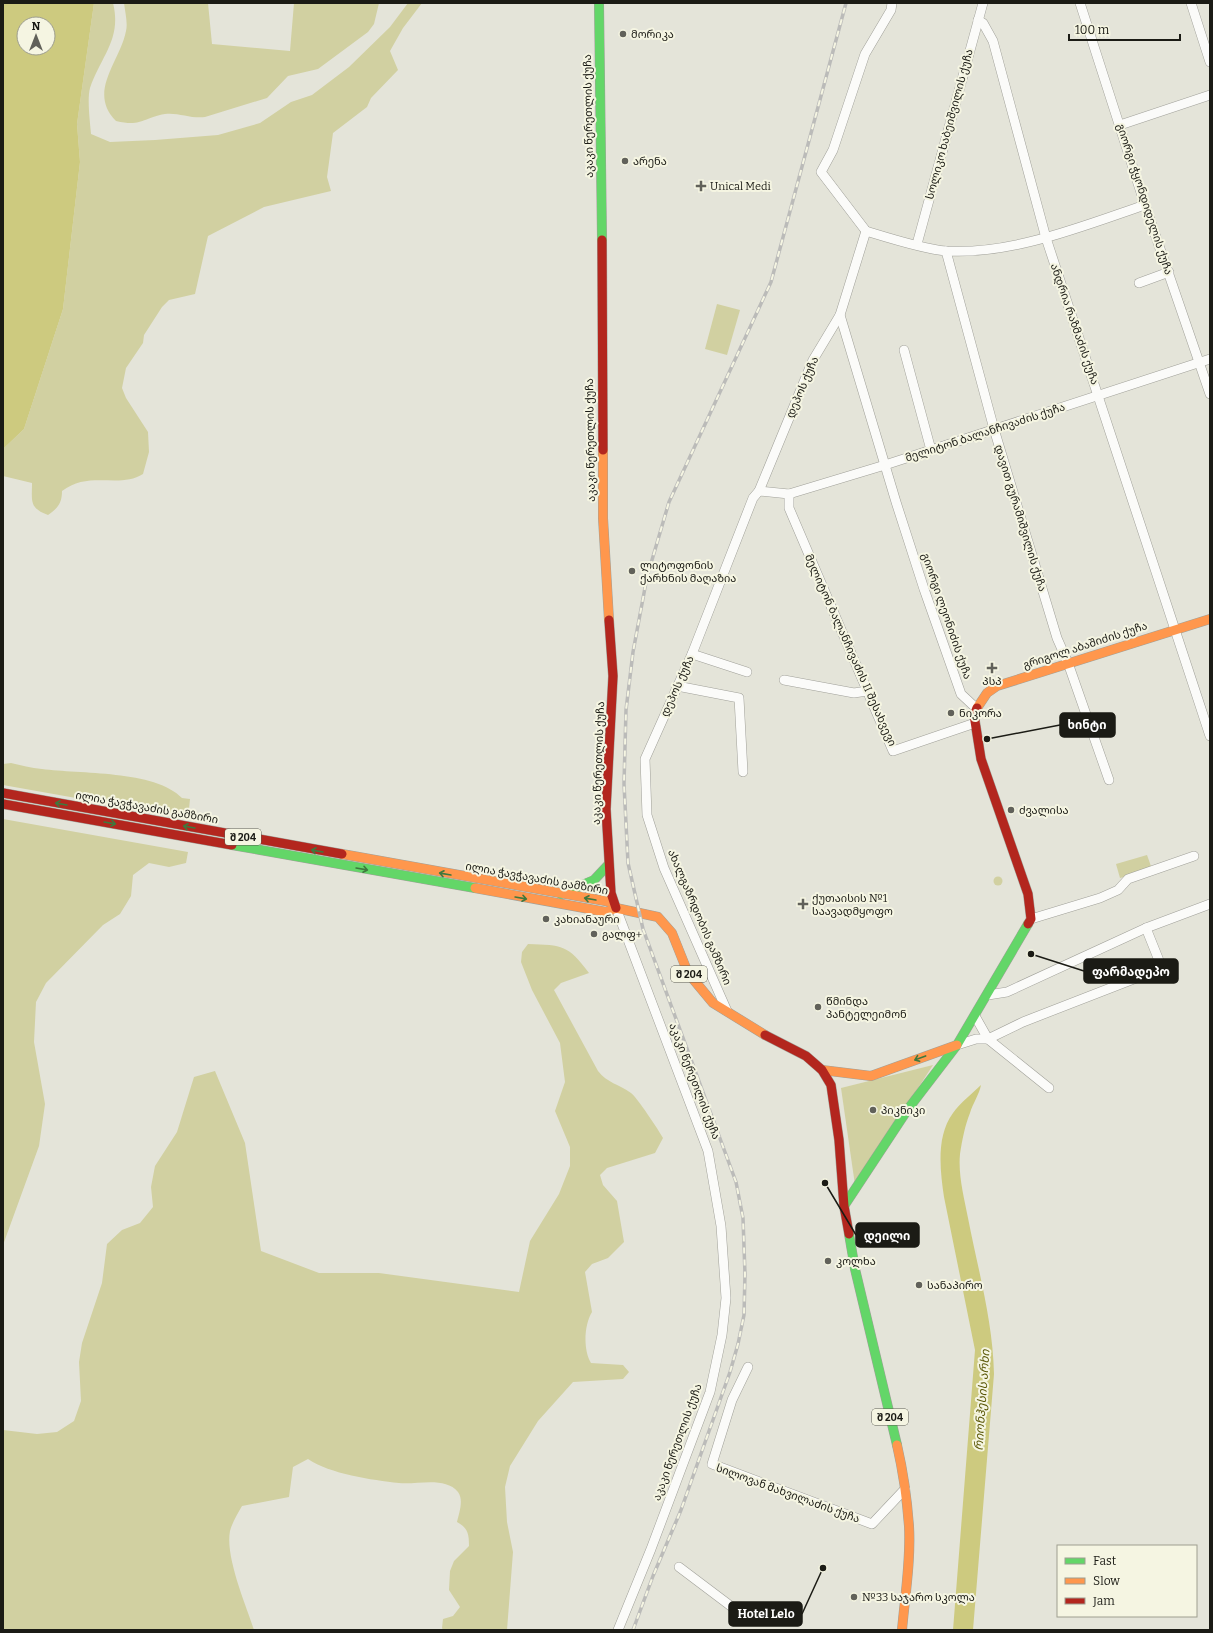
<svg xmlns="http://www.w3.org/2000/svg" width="1213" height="1633" font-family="Bitter,'Noto Sans Georgian',serif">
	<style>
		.green { fill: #d1d0a1 }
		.water { fill: #cdca7f; fill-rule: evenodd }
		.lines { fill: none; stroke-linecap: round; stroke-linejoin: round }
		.street-casing { stroke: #a0a099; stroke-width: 10 }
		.fast-casing { stroke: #a0a099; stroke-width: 10 }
		.slow-casing { stroke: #a0a099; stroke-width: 10 }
		.jam-casing { stroke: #a0a099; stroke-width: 10 }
		.street { stroke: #fbfbf9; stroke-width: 9 }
		.fast { stroke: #63d668; stroke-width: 9 }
		.slow { stroke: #ff974d; stroke-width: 9 }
		.jam { stroke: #b3261e; stroke-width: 9 }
		.rail-casing { stroke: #bbbbb9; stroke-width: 3.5 }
		.rail { stroke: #f5f5e2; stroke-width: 2; stroke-dasharray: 6; stroke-linecap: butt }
		.oneway { stroke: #3f783e }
		.poi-dot { fill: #61615a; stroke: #f5f5e2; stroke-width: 1.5 }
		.labels { text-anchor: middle; stroke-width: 4; stroke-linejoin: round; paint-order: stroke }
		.shield { fill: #f5f5e2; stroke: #5c5c52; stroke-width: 1 }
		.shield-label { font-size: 10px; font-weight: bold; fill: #1b1b15 }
		.poi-label { font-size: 11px; fill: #1b1b15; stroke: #f5f5e2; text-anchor: start }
		.street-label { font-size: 11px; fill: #1b1b15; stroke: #f5f5e2 }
		.water-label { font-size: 12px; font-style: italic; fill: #5a5706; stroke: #f5f5e2 }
		.leader { fill: none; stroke: #1b1b15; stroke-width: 1.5 }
		.callout-dot { fill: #1b1b15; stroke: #f5f5e2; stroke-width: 1.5 }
		.callout { fill: #1b1b15; stroke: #1b1b15; stroke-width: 1.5 }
		.callout-label { font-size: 12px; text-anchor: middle; font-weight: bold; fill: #fff }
	</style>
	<rect width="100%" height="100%" fill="#e4e4d9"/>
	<!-- green -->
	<g class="green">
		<path d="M94,3H113C122,39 101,56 90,88C87,99 90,122 91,134L110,142L155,140L218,135L260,123L291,102L312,95L349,67L390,27L408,3H422L403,28L390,51L398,70L371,98L367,107L333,133L327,177L331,191L264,207L208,236L195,294L169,300L162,307L144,335L143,343L126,368L122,388L126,398L148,432L149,452L143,474C120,489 89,470 62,491C62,503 58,508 48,515C29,508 32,501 32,483L3,476V449L24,429L63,309L80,162L77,124Z"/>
		<path d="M124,3H208L212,44L290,51L294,3H379L374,24L368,32L318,69L288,76L267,98L205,117C192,119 177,112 165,114C142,118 142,127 116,121C87,92 120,62 126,31C128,23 125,12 124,3Z"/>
		<path d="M717,304L740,310L727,355L705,349Z"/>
		<path d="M11,763C21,765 31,768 42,769C79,774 155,770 182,798L190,799L188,818L3,785V764Z"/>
		<path d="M3,819L188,852L186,863L169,867L149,863L133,875L131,896L120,914L103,925L46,983L36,1002L34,1042L45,1104L39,1146L3,1245Z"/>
		<path d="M1147,855L1152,869L1120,878L1116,864Z"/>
		<circle cx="998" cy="881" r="4.5"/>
		<path d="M528,944C563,945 568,945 589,973L561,983L554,990L598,1071C607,1083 619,1084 631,1093C636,1096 660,1132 663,1138L655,1153L607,1168L600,1175L603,1185L617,1201L624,1242L608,1258L592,1264L585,1272L592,1312C584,1325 583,1350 591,1363L623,1365L629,1372L623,1379L573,1382L538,1421L510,1466L505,1487L507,1522L513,1552L507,1630H443L442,1628L443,1619L453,1616L460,1607L449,1590L450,1571L454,1561L469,1546C469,1534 468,1528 457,1522C459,1513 464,1500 458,1492C445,1476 417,1485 399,1483C372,1480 330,1474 308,1459L293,1467L289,1497L242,1506C238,1513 232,1523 230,1531C225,1557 246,1605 254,1630H3V1430L37,1434L57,1432L74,1421L81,1401L79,1362L82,1343L102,1283L107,1244L122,1230L140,1223L153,1207L151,1187L155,1166L177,1132L194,1077L215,1071L245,1143L261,1251L319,1273H379L519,1292L530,1241L559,1194L570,1166V1147L555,1111L565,1082L560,1043L532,990L521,962L522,952Z"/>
		<path d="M933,1065L855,1185L841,1088Z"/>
	</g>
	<!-- water -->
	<g class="water">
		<path d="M3,3H94L77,124L80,162L63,309L24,429L3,449ZM24,24H48V48H24Z"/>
		<path d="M981,1085C979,1095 973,1103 970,1113C965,1125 962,1141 960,1154C958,1175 964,1197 968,1218C978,1270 993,1321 994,1374L973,1630H953L975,1350L944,1197C940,1170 936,1136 953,1113C960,1103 973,1093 981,1085Z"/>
	</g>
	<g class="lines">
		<!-- street casing -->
		<g class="street-casing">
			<g id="street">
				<path d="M1080,3L1145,205L1210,394"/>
				<path d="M1191,3L1210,62"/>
				<path d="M978,20L983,23L993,41L1046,238L1210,736"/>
				<path d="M1120,125L1210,95"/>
				<path d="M866,231C889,238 923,249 946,251C1012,255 1083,226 1145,205"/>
				<path d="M866,231L821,172L833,150L865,54L891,10L892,3"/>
				<path d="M917,244L983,3"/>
				<path d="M946,251L994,429L1057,638L1068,663L1109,780"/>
				<path d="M1139,283L1169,272"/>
				<path d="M840,315L896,502L924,589L961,694L976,708"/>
				<path d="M904,350L931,450"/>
				<path d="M759,491L789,494L885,465L1210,359"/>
				<path d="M789,494V508L893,751L975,723"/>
				<path d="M692,654L747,672"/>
				<path d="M784,680L854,693L867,691"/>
				<path d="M677,686L739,698L743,772"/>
				<path d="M616,908L708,1151L721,1226L726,1298L722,1335L710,1392L651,1549L618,1630"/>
				<path d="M1031,919L1100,898L1118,890L1128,879L1194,856"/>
				<path d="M988,995L1007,992L1146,928L1210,904"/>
				<path d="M727,1011L664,868L647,815L645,759L692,654L753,498L759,491L813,360L840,315L866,231"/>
				<path d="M975,1016L988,1039L1023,1022L1162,968L1146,928"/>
				<path d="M957,1045L976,1039H988L1049,1088"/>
				<path d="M748,1367L732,1400L712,1464L872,1524L905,1489"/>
				<path d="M679,1567L732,1607L755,1613L774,1610"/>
			</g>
		</g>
		<!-- fast casing -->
		<g class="fast-casing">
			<g id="fast">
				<path d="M599,3L602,240"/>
				<path d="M232,845L475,888"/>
				<path d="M561,894L594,880L609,864"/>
				<path d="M844,1206L908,1109L957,1045L1028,924"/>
				<path d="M849,1234L855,1269L897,1445"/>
			</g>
		</g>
		<!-- slow casing -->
		<g class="slow-casing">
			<g id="slow">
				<path d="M603,450V518L609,620"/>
				<path d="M977,708L987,693L997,686L1210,619"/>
				<path d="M342,854L611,902L616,908"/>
				<path d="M475,888L606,912L616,908"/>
				<path d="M616,908L658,917L672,933L688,973L713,1003L765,1035"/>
				<path d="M822,1070L871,1076L957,1045"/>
				<path d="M897,1445C903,1471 907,1499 909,1526C911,1560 905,1596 902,1630"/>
			</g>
		</g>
		<!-- jam casing -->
		<g class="jam-casing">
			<g id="jam">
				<path d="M602,240L603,450"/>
				<path d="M609,620L613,676L606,809L611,893L616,908"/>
				<path d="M977,708L974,715L981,759L1028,894L1031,919L1028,924"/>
				<path d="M3,793L342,854"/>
				<path d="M3,804L232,845"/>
				<path d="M765,1035L806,1056L822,1070L831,1085L839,1140L844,1206L849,1234"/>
			</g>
		</g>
		<!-- street -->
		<use href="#street" class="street"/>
		<!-- fast -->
		<use href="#fast" class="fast"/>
		<!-- slow -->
		<use href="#slow" class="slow"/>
		<!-- jam -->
		<use href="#jam" class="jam"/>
		<!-- rail casing -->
		<g class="rail-casing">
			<path id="rail" d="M633,1630L653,1576L681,1510L730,1372L738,1344L744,1315L745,1274L743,1218L736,1182L643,929L628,863L624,784L626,710L633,652L647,577L669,502L771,282L846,3"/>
		</g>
		<!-- rail -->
		<use href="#rail" class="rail"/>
	</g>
	<!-- one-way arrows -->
	<defs><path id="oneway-shaft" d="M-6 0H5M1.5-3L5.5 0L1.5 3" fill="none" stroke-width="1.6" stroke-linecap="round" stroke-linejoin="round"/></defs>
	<g class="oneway">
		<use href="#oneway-shaft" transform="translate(61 804) rotate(-170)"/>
		<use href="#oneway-shaft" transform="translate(110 823) rotate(10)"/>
		<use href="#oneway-shaft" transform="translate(189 827) rotate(-170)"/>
		<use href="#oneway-shaft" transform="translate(317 851) rotate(-170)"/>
		<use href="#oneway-shaft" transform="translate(362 869) rotate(10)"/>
		<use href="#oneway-shaft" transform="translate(445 874) rotate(-170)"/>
		<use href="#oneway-shaft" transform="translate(521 898) rotate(10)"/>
		<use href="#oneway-shaft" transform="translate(590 899) rotate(-170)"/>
		<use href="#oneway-shaft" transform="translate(920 1058) rotate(160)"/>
	</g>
	<!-- markers -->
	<g class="poi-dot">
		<circle cx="623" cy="34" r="4"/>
		<circle cx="625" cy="161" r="4"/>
		<path d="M699 180h4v4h4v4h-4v4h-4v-4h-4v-4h4z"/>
		<circle cx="632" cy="571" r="4"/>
		<path d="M990 662h4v4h4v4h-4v4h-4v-4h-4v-4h4z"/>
		<circle cx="951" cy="713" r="4"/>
		<circle cx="1011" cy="810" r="4"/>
		<path d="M801 898h4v4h4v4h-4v4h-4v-4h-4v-4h4z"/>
		<circle cx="546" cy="919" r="4"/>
		<circle cx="594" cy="934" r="4"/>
		<circle cx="818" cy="1007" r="4"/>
		<circle cx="873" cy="1110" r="4"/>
		<circle cx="828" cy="1261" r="4"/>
		<circle cx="919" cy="1285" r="4"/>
		<circle cx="854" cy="1597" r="4"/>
	</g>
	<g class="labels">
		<!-- shield labels -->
		<g class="shield">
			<rect x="225" y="829" width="36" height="16" rx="3"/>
			<rect x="671" y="966" width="36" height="16" rx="3"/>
			<rect x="872" y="1409" width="36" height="16" rx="3"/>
		</g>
		<g class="shield-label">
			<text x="243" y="841">შ 204</text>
			<text x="689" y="978">შ 204</text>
			<text x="890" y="1421">შ 204</text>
		</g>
		<!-- poi labels -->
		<g class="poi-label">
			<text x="631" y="38">მორიკა</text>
			<text x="633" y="165">არენა</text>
			<text x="710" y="190">Unical Medi</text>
			<text x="640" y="569">ლიტოფონის<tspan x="640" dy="13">ქარხნის მაღაზია</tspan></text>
			<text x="992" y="685" text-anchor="middle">პსპ</text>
			<text x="959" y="717">ნიკორა</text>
			<text x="1019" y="814">ძვალისა</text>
			<text x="812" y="902">ქუთაისის №1<tspan x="812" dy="13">საავადმყოფო</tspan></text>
			<text x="554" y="923">კახიანაური</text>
			<text x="602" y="938">გალფ+</text>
			<text x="826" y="1005">წმინდა<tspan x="826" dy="13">პანტელეიმონ</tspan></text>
			<text x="881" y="1114">პიკნიკი</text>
			<text x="836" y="1265">კოლხა</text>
			<text x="927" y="1289">სანაპირო</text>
			<text x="862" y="1601">№33 საჯარო სკოლა</text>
		</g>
		<!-- street labels -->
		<g class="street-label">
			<text transform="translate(588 116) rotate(-91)" y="4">აკაკი წერეთლის ქუჩა</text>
			<text transform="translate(949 124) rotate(-75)" y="4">სოლიკო ხაბეიშვილის ქუჩა</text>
			<text transform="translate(1145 199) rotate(72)" y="4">გიორგი ჭყონდიდელის ქუჩა</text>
			<text transform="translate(1075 324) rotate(71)" y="4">ანდრია რაზმაძის ქუჩა</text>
			<text transform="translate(802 387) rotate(-67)" y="4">დეპოს ქუჩა</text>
			<text transform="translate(985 432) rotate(-18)" y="4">მელიტონ ბალანჩივაძის ქუჩა</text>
			<text transform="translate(590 440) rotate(-91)" y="4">აკაკი წერეთლის ქუჩა</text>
			<text transform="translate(1021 518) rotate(73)" y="4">დავით გურამიშვილის ქუჩა</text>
			<text transform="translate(947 616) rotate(71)" y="4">გიორგი ლეონიძის ქუჩა</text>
			<text transform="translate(1085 645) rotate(-18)" y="4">გრიგოლ აბაშიძის ქუჩა</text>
			<text transform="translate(851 650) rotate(66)" y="4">მელიტონ ბალანჩივაძის II შესახვევი</text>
			<text transform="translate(677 686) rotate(-66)" y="4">დეპოს ქუჩა</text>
			<text transform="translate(598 763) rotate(-88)" y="4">აკაკი წერეთლის ქუჩა</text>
			<text transform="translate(147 807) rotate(10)" y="4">ილია ჭავჭავაძის გამზირი</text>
			<text transform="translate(537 878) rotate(10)" y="4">ილია ჭავჭავაძის გამზირი</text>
			<text transform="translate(700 917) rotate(67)" y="4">ახალგაზრდობის გამზირი</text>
			<text transform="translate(695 1081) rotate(69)" y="4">აკაკი წერეთლის ქუჩა</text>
			<text transform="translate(677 1442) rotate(-70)" y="4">აკაკი წერეთლის ქუჩა</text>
			<text transform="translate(788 1493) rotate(20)" y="4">სილოვან მახვილაძის ქუჩა</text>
		</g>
		<!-- water labels -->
		<g class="water-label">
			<text transform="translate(982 1400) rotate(-86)" y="4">რიონჰესის არხი</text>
		</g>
	</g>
	<!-- callouts -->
	<path class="leader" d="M987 739L1060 725M1031 954L1084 971M825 1183L856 1235M823 1568L802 1614"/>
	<g class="callout-dot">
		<circle cx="987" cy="739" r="4"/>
		<circle cx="1031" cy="954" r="4"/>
		<circle cx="825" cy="1183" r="4"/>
		<circle cx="823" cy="1568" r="4"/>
	</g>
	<g class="callout">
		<rect x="1060" y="713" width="55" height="24" rx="4"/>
		<rect x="1084" y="959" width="94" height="24" rx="4"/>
		<rect x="856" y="1223" width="63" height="24" rx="4"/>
		<rect x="729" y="1602" width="73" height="24" rx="4"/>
	</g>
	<g class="callout-label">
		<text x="1087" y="729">ხინტი</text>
		<text x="1131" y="976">ფარმადეპო</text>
		<text x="887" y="1240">დეილი</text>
		<text x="766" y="1618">Hotel Lelo</text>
	</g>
	<!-- border -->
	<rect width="1213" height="1633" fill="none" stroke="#1b1b15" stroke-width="8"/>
	<!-- legend -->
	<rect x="1057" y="1545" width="140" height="72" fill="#f5f5e2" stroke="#9e9e90"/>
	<rect x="1065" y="1558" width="20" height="6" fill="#63d668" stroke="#9e9e90"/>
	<text x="1093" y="1565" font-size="12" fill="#1b1b15">Fast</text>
	<rect x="1065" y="1578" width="20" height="6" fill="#ff974d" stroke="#9e9e90"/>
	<text x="1093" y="1585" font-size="12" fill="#1b1b15">Slow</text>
	<rect x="1065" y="1598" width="20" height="6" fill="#b3261e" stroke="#9e9e90"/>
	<text x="1093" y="1605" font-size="12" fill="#1b1b15">Jam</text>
	<!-- north arrow -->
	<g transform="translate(36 36)"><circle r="19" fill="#f5f5e2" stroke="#9e9e90"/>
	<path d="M0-3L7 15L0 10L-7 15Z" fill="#61615a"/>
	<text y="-6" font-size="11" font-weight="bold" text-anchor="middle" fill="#1b1b15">N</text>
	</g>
	<!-- scale -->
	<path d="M1069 34v6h111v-6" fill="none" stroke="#1b1b15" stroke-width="2"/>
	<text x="1075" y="34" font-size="12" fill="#1b1b15" stroke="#f5f5e2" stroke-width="3" paint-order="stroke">100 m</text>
</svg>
